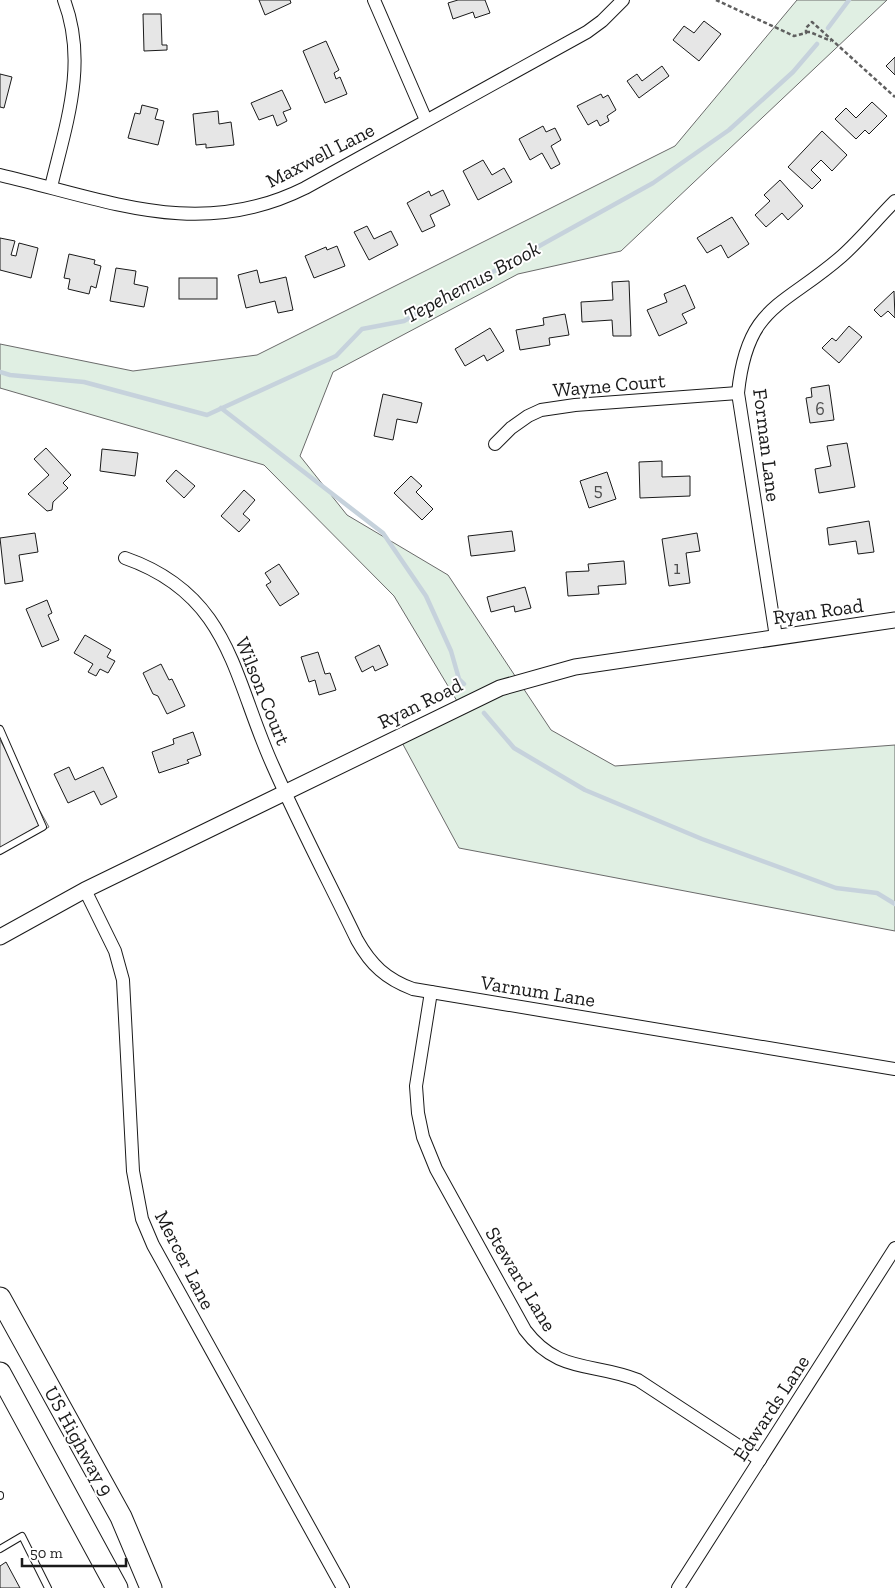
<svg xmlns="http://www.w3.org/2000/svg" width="895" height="1588" font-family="'Zilla Slab',serif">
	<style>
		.green { fill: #e0efe3; stroke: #6a6a6a }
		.parking { fill: #ededed; stroke: #6a6a6a }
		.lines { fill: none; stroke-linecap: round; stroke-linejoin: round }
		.stream { stroke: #c6d2dc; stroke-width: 4.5 }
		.building { fill: #e6e6e6; stroke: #1a1a1a }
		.service-casing { stroke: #1a1a1a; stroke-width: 8 }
		.minor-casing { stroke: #1a1a1a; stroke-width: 14 }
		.tertiary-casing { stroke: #1a1a1a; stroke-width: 17 }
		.trunk-casing { stroke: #1a1a1a; stroke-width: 23 }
		.path { stroke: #5f5f5f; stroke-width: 2.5; stroke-dasharray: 4 2.5; stroke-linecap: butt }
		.service { stroke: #fff; stroke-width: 6 }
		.minor { stroke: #fff; stroke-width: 12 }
		.tertiary { stroke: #fff; stroke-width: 15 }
		.trunk { stroke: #fff; stroke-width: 21 }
		.labels { text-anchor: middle; stroke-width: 4; stroke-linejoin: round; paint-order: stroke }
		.number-label { font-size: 18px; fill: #4d4d4d }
		.street-label { font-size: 20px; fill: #1a1a1a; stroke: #fff }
		.water-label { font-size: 21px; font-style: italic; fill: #1a1a1a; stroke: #fff }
	</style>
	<rect width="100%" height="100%" fill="#fff"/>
	<!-- green -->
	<path class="green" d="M797,0H887L621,251L518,274L333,372L300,456L347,515L448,575L551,730L615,766L895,745V931L459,848L399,737L460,706L394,596L264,465L0,388V344L133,371L257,355L675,146Z"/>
	<!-- parking -->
	<path class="parking" d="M0,740L49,827L0,854Z"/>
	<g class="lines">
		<!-- stream -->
		<g class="stream">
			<path d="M828,28L849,0"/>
			<path d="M0,372L10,375L84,382L207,415L336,356L362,329L404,321L653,183L729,130L793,72L817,44"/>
			<path d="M221,408L383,533L426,596L451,651L459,679L464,684"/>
			<path d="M484,713L514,748L585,790L702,839L836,888L877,893L895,904"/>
		</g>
	</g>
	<!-- building -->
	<g class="building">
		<path d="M259,0H290L291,3L265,15Z"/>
		<path d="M458,0H485L490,13L475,18L473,12L453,19L448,3Z"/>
		<path d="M143,14H161L162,45H167V50L144,51Z"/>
		<path d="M704,21L721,34L699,61L673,40L684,26L694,33Z"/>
		<path d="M326,41L339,70L334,73L336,79L340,77L347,94L325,103L303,51Z"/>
		<path d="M895,57V75L886,66Z"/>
		<path d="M662,66L669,76L639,98L627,81L637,74L642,81Z"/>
		<path d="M0,74L12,77L4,108L0,107Z"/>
		<path d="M282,90L291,109L283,112L287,121L277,126L273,115L259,120L251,103Z"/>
		<path d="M601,94L603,98L608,95L616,110L607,116L609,121L600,126L597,120L588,125L577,106Z"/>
		<path d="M872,102L887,116L869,134L865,130L856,139L835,119L846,108L856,118Z"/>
		<path d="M142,105L158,109L155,119L164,121L158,145L128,138L135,113L140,114Z"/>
		<path d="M218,111L219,124L231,122L234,145L206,148V144L196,145L193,114Z"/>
		<path d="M543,126L546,132L555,128L561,140L551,146L560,164L551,169L542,153L530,160L519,139Z"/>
		<path d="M822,131L847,155L832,171L821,160L811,170L821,180L812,189L788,167Z"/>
		<path d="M483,160L492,175L504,168L512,182L478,200L463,171Z"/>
		<path d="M780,180L803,206L788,220L782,213L766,227L755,215L770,201L764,195Z"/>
		<path d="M443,190L450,205L430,215L435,226L422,232L407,203L429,191L431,196Z"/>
		<path d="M732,217L749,244L728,258L721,245L707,253L697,238Z"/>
		<path d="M367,226L374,239L391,231L398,245L369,260L354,232Z"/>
		<path d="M0,238L15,241L11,255L16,256L19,243L38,248L31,278L0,270Z"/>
		<path d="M337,246L345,266L314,278L305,256L326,247L327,250Z"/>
		<path d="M69,254L95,260L94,264L101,266L96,288L91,286L89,294L68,289L70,279L64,278Z"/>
		<path d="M116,268L136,271L134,284L148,287L144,307L110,301Z"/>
		<path d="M257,270L260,283L286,277L293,310L278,313L275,301L246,308L238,275Z"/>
		<rect x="179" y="278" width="38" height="21"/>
		<path d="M629,281L631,336H613L612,320L582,322L581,302L613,300L612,282Z"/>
		<path d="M685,285L695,308L682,314L687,323L659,336L647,310L667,302L664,294Z"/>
		<path d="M894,291L895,318L888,311L881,317L874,310Z"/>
		<path d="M565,314L569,335L549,338L550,345L520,350L516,330L544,325L543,318Z"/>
		<path d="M849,326L862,337L839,363L822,348L832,338L836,341Z"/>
		<path d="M490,328L504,351L487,361L484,355L465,366L455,349Z"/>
		<path d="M829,385L834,420L810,423L806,398L812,397L811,388Z"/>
		<path d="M383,394L422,403L417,423L397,419L393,440L374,436Z"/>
		<path d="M847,443L855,487L819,493L815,469L831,466L827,446Z"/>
		<path d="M46,448L71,475L63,483L68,488L53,502L52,510L47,511L28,494L49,475L34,459Z"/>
		<path d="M102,449L138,453L135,476L100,471Z"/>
		<path d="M662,461V477L690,476V496L640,498L639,462Z"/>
		<path d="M176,470L195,486L184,498L166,481Z"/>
		<path d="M607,472L616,499L589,508L580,481Z"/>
		<path d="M411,476L422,486L416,492L433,509L422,520L394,493Z"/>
		<path d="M244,490L255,500L243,514L250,520L239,532L221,516Z"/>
		<path d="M869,521L874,552L858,554L856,541L829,545L827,528Z"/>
		<path d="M512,531L515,551L471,556L468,536Z"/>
		<path d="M35,533L38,552L19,555L23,581L5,584L0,538Z"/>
		<path d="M697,533L700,551L686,553L690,583L669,586L662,539Z"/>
		<path d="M624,561L626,584L598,586L599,594L568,596L566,572L589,571L588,564Z"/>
		<path d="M279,564L299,594L280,606L266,585L271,582L265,573Z"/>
		<path d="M525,587L531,608L515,612L514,606L491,612L487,597Z"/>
		<path d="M47,600L52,613L48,615L59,640L42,647L26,609Z"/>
		<path d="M85,635L111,650L107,657L115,661L108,673L100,669L96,676L88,672L93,664L74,653Z"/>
		<path d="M379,645L388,665L375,671L373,666L362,672L355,657Z"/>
		<path d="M318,652L325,674L330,673L336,690L319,695L315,680L309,682L301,657Z"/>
		<path d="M161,664L169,680L172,679L185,706L167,714L158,696L153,694L143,673Z"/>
		<path d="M193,732L201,755L187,760L189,763L159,773L152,752L174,744L173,739Z"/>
		<path d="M69,767L75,780L103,767L117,797L101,805L94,791L68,803L54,774Z"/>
		<path d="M6,1562L20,1588H0V1566Z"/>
	</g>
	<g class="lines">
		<!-- service casing -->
		<g class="service-casing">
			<g id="service">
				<path d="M0,729L43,827L0,851"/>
				<path d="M0,1495V1496"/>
				<path d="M0,1549L22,1536L48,1588"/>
			</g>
		</g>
		<!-- minor casing -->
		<g class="minor-casing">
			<g id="minor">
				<path d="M374,0L426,120"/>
				<path d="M0,175C108,200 199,241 305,188L587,32L602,21L623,0"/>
				<path d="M51,187C66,124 88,63 64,0"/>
				<path d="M495,444L511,428L528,416L541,410L575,405L738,393"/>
				<path d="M125,558C231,595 233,678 273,766C299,825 329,882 357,940C371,965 386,979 413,989L895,1069"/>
				<path d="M776,637L738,393C747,304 784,307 842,256C861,239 877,219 895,201"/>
				<path d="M85,890L115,951L123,980L133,1171L142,1219L153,1245L343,1588"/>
				<path d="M431,992L416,1086L418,1113L423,1137L436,1169L525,1330C558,1374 593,1362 638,1380L760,1460"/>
				<path d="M678,1588L895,1248"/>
			</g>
		</g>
		<!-- tertiary casing -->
		<g class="tertiary-casing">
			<path id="tertiary" d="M0,937L85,890L500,688L575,667L895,620"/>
		</g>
		<!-- trunk casing -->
		<g class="trunk-casing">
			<g id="trunk">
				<path d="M0,1298L121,1517L151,1588"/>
				<path d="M0,1373L117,1588"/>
			</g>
		</g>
		<!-- path -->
		<g class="path">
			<path d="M716,0L794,36L806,33V28L812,22L895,97"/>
			<path d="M806,32H810L831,41"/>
		</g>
		<!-- service -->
		<use href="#service" class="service"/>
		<!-- minor -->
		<use href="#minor" class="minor"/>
		<!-- tertiary -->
		<use href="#tertiary" class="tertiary"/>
		<!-- trunk -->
		<use href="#trunk" class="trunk"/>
	</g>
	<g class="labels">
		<!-- number labels -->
		<g class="number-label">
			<text x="820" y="415">6</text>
			<text x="598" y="496">5</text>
			<text x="677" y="574">1</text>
		</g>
		<!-- street labels -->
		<g class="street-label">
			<text transform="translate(320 155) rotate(-27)" y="7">Maxwell Lane</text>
			<text transform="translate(609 385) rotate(-5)" y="7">Wayne Court</text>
			<text transform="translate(767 445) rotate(83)" y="7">Forman Lane</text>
			<text transform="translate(818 611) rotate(-8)" y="7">Ryan Road</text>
			<text transform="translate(263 691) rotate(68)" y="7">Wilson Court</text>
			<text transform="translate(420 703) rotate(-26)" y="7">Ryan Road</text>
			<text transform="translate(538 991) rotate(9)" y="7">Varnum Lane</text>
			<text transform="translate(185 1260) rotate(63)" y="7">Mercer Lane</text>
			<text transform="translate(521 1279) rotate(59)" y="7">Steward Lane</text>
			<text transform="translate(771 1408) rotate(-57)" y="7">Edwards Lane</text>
			<text transform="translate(79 1441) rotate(61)" y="7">US Highway 9</text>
		</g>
		<!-- water labels -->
		<g class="water-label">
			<text transform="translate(472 282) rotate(-28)" y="7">Tepehemus Brook</text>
		</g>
	</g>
	<!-- scale -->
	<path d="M22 1558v8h104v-8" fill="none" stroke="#1a1a1a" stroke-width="2.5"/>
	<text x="30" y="1558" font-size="15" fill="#1a1a1a" stroke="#ffffff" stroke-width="4" paint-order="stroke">50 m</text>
</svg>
